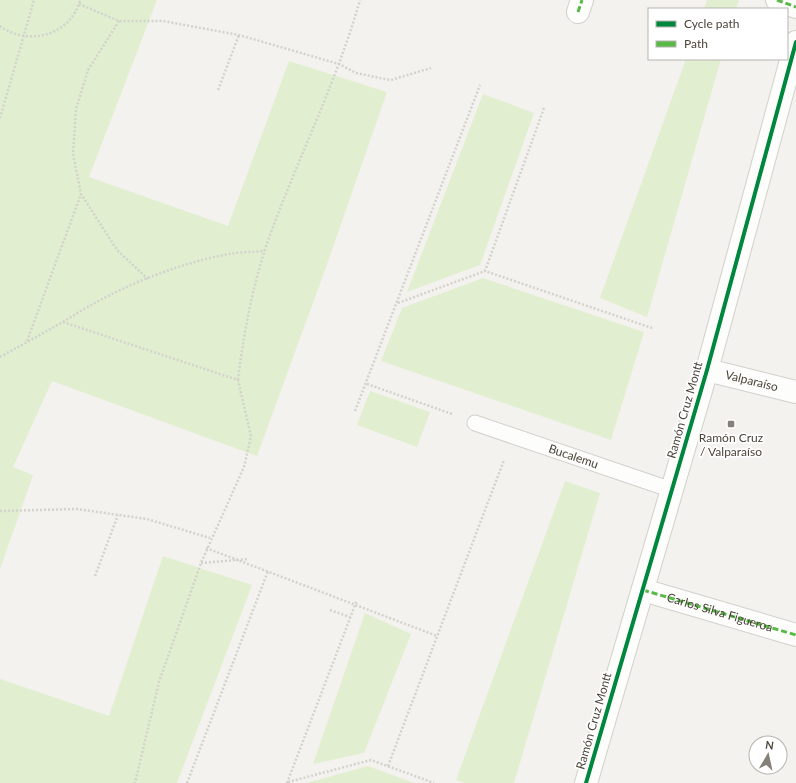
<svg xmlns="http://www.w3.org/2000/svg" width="796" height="783" font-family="Lato,sans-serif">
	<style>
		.green { fill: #e1eecf }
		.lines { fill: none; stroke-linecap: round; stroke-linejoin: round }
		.service-casing { stroke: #d2d0cb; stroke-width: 17 }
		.minor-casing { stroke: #d2d0cb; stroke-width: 24 }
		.tertiary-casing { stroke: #d2d0cb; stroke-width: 24 }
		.path { stroke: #d3d2cc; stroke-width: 2.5; stroke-dasharray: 2 2; stroke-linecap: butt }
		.service { stroke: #fdfdfc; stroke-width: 15 }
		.minor { stroke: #fdfdfc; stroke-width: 22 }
		.tertiary { stroke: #fdfdfc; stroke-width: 22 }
		.quiet { stroke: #58b947; stroke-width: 3; stroke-dasharray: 6 3; stroke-linecap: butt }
		.cycleway-casing { stroke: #fff; stroke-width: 6 }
		.cycleway { stroke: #00873e; stroke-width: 4 }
		.poi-dot { fill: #868178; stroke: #fff; stroke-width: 1.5 }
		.labels { text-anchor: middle; stroke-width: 3.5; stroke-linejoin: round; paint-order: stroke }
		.street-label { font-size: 12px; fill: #4b4439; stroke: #fff }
		.poi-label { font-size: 12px; fill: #4b4439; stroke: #fff }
	</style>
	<rect width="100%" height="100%" fill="#f4f2ee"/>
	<!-- green -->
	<g class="green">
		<path d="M0,0H157L89,177L228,226L289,61L387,92L325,270L257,456L52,381L13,467L33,475L0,569Z"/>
		<path d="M707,0H739L736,9H704Z"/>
		<path d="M686,59H721L647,317L600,298Z"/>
		<path d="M483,94L534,113L480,265L407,292Z"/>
		<path d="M483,278L644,332L611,440L381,361L402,308Z"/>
		<path d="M370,391L430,412L417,447L357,425Z"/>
		<path d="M565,481L600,493L514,783H465L456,780Z"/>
		<path d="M163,556L252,585L177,783H0V679L109,716Z"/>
		<path d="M365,613L411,634L364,753L313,764Z"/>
		<path d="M368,766L414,783H306Z"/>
	</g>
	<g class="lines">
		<!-- service casing -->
		<g class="service-casing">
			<g id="service">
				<path id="s1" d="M475,423L672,490"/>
			</g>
		</g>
		<!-- minor casing -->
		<g class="minor-casing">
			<g id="minor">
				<path d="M777,0L796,7"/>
				<path d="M578,12L582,0"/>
				<path id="s2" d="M707,370L796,392"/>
				<path id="s3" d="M643,590L796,635"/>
			</g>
		</g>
		<!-- tertiary casing -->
		<g class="tertiary-casing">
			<path id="tertiary" d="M586,783L707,370L796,42"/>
		</g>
		<!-- path -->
		<g class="path">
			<path d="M79,4L119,21H163L239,35L339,64L356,73L380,78L391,80L431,68"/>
			<path d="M119,21L88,70L76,109L73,154L81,194L117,250L148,279"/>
			<path d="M0,26C29,47 71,35 80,0"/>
			<path d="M218,90L239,35"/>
			<path d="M544,108L485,271L652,328"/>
			<path d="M0,118L34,0"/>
			<path d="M398,303L485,271"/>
			<path d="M63,322C112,290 171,265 229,254C240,252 253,252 265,251"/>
			<path d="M27,341L81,194"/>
			<path d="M0,357L63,322L238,380L251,436L244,467L201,563L159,682L135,783"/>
			<path d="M238,380C244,331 253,282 270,235C299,156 337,81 360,0"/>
			<path d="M367,384L452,414"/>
			<path d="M355,411L480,85"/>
			<path d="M0,511L77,509L147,519L210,538"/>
			<path d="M206,548L437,636"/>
			<path d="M201,563L248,559"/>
			<path d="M95,576L118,515"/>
			<path d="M330,610L350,617"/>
			<path d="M388,766L504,460"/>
			<path d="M288,782L371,760L434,783"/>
			<path d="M187,783L268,571"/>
			<path d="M287,783L357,600"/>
		</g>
		<!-- service -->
		<use href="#service" class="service"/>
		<!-- minor -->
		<use href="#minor" class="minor"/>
		<!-- tertiary -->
		<use href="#tertiary" class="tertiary"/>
		<!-- quiet -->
		<g class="quiet">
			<path d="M777,0L796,7"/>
			<path d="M578,12L582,0"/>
			<path d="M643,590L796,635"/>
		</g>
		<!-- cycleway casing -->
		<g class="cycleway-casing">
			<path id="cycleway" d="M586,783L707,370L796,42"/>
		</g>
		<!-- cycleway -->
		<use href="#cycleway" class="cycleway"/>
	</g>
	<!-- markers -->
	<rect class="poi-dot" x="727" y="420" width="8" height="8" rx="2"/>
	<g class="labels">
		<!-- street labels -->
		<g class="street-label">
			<text dy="4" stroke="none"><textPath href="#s2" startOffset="46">Valparaíso</textPath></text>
			<text transform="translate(685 410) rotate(-74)" y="4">Ramón Cruz Montt</text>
			<text dy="4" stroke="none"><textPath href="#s1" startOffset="104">Bucalemu</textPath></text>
			<text dy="4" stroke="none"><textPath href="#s3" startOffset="80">Carlos Silva Figueroa</textPath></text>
			<text transform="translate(594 721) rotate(-74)" y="4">Ramón Cruz Montt</text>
		</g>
		<!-- poi labels -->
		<g class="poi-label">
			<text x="731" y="442">Ramón Cruz<tspan x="731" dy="14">/ Valparaíso</tspan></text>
		</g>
	</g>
	<!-- legend -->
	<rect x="648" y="8" width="140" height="52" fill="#ffffff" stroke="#b7b4b0"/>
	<rect x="656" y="21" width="20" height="6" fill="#00873e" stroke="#b7b4b0"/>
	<text x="684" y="28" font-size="12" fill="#4b4439">Cycle path</text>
	<rect x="656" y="41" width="20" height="6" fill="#58b947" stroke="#b7b4b0"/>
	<text x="684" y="48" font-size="12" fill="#4b4439">Path</text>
	<!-- north arrow -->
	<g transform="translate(768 755) rotate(9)"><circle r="19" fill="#ffffff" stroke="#b7b4b0"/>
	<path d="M0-3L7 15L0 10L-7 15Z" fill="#868178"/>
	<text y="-6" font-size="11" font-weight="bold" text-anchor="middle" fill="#4b4439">N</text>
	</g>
</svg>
